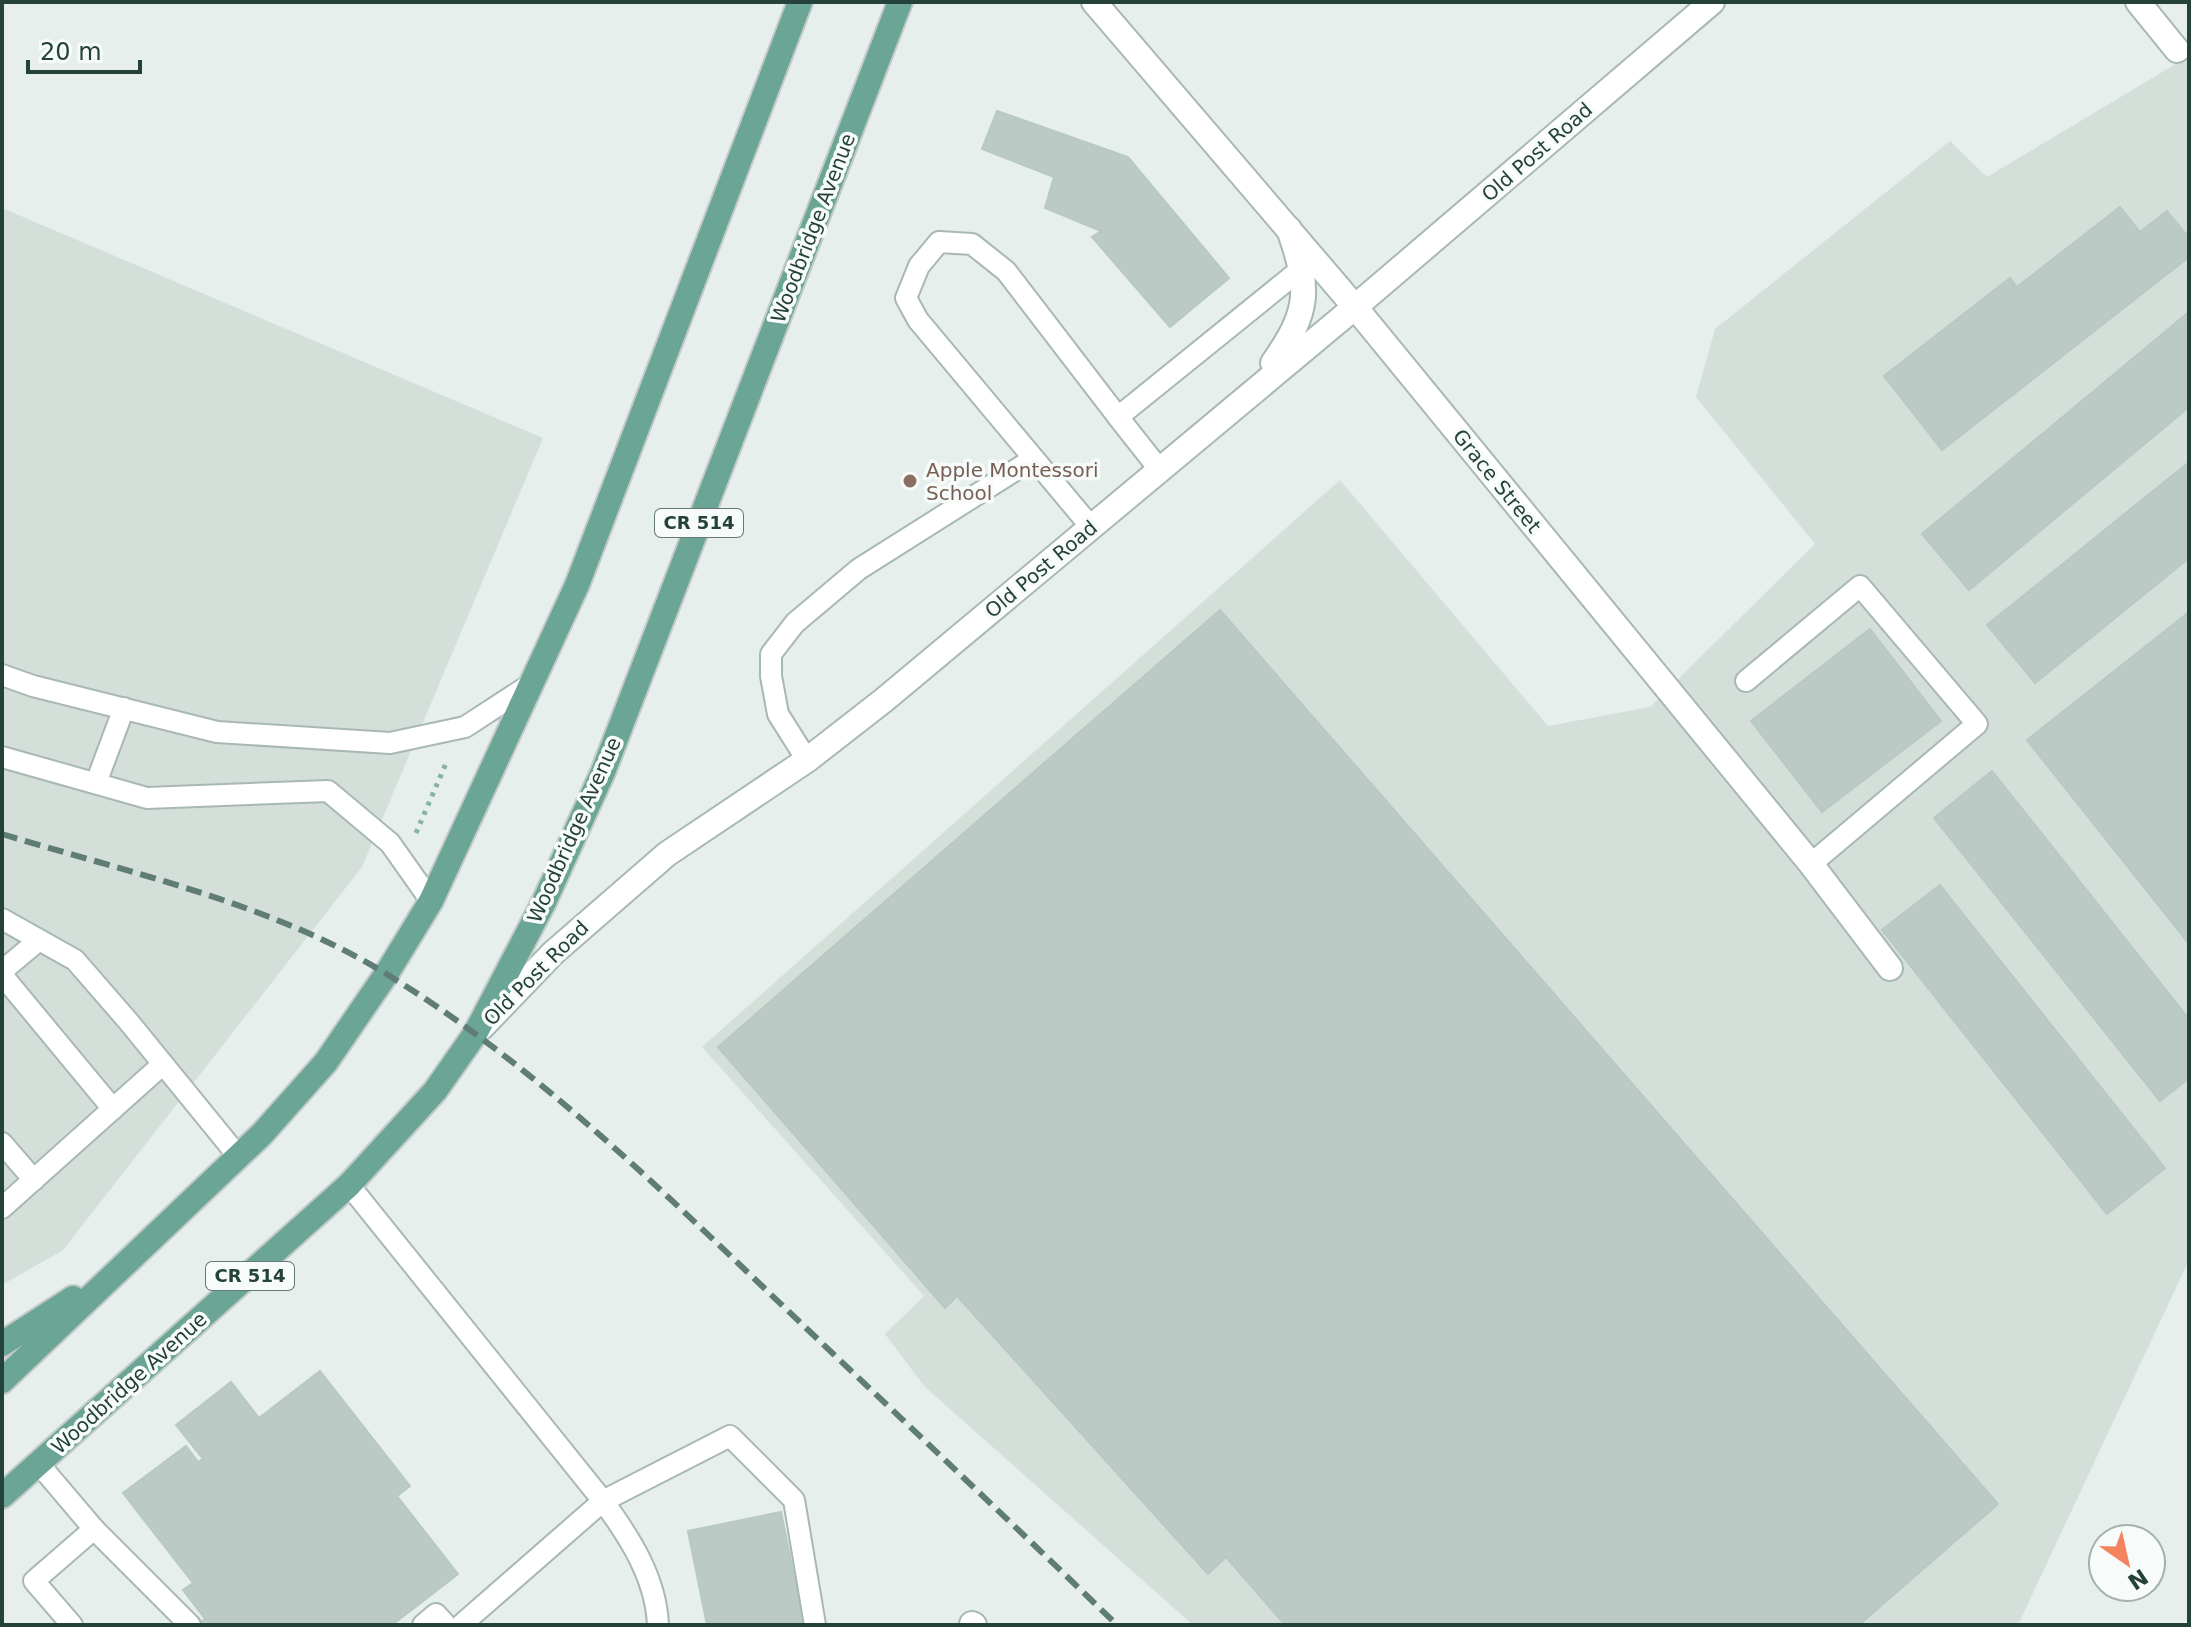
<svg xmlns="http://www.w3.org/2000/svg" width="2191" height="1627" font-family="'DejaVu Sans',sans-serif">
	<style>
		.built { fill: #d4dfda }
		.building { fill: #bbcac4; stroke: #b8c9c2; stroke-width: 2 }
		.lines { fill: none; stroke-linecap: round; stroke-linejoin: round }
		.service-casing { stroke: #a8b8b2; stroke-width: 24 }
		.minor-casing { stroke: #a8b8b2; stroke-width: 28 }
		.tertiary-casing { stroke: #a8b8b2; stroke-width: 28 }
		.primary-casing { stroke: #c2cac8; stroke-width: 28 }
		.path { stroke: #86b3a5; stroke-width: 5; stroke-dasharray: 4 6; stroke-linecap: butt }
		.service { stroke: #fff; stroke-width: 20 }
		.minor { stroke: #fff; stroke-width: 24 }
		.tertiary { stroke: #fff; stroke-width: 24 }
		.primary { stroke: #6aa596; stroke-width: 24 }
		.rail { stroke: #5f7d75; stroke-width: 6; stroke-dasharray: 16 8; stroke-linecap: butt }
		.education-dot { fill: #8d6e63; stroke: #f7fbf9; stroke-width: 3 }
		.labels { text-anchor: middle; stroke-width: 7; stroke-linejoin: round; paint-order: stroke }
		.shield { fill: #f7fbf9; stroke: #637a73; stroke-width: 2 }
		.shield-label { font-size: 18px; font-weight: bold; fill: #24423a }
		.street-label { font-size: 20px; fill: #24423a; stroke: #f7fbf9 }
		.education-label { font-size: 20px; fill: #785e54; stroke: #f7fbf9; text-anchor: start }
	</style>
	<rect width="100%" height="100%" fill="#e6efeb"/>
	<!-- built -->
	<g class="built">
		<path d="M2189,56V1260L2018,1625H1193L924,1386L885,1334L924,1296L702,1047L1340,480L1548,726L1650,707L1815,544L1696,397L1715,329L1950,141L1987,177Z"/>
		<path d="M2,208L543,438L362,867L63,1250L2,1285Z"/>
	</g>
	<!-- building -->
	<g class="building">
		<path d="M997,111L1128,157L1229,278L1170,327L1092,237L1101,231L1045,208L1054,177L982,149Z"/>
		<path d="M2120,207L2140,232L2167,211L2189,238V257L1942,450L1884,376L2010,278L2017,287Z"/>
		<path d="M2189,312V407L1969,590L1922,534Z"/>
		<path d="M2189,462V558L2035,683L1987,625Z"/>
		<path d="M1220,610L1998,1504L1859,1625H1285L1226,1557L1208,1574L957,1296L945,1308L718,1047Z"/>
		<path d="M2189,612V944L2027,740Z"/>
		<path d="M1870,629L1941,721L1822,812L1751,721Z"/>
		<path d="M1992,771L2189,1019V1078L2160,1101L1934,818Z"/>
		<path d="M1940,885L2165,1168L2107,1214L1882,930Z"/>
		<path d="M320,1371L410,1486L397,1496L458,1574L392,1625H197L205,1619L183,1590L193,1583L123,1493L186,1446L198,1462L203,1459L176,1425L231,1382L259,1418Z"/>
		<path d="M781,1512L804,1625H707L688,1531Z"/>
	</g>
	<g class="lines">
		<!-- service casing -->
		<g class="service-casing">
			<g id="service">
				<path d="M1118,417L1159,469"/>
				<path d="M1091,527L918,320L906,298L919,266L939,242L972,244L1006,271L1118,417L1311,261"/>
				<path d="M2,675L33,686L217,732L390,743L465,727L531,684"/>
				<path d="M1746,681L1860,586L1977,724L1811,864"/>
				<path d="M2,757L147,798L328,791L390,843L431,901"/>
				<path d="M807,760L778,714L771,676V654L795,623L859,569L1033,459"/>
				<path d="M96,783L124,708"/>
				<path d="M2,919L75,960L128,1021L238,1156"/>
				<path d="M2,971L39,940"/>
				<path d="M2,975L113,1109"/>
				<path d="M2,1143L34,1180"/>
				<path d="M349,1185L603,1501L461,1625"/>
				<path d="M2,1208L163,1064"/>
				<path d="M38,1463L94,1529L34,1581L72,1625"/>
				<path d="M94,1529L190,1625"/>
				<path d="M423,1625L436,1614L446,1625"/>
				<path d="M658,1625C656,1578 630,1538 603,1501L730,1436L794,1500L815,1625"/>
			</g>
		</g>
		<!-- minor casing -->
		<g class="minor-casing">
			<g id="minor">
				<path d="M1094,2L1355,307L1811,864L1890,968"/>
				<path d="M2138,2L2177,50"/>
				<path d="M972,1624L974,1625"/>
			</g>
		</g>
		<!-- tertiary casing -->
		<g class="tertiary-casing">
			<g id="tertiary">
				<path d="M1273,363C1310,310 1310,290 1289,229"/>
				<path d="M482,1027L553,953L667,854L807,760L884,700L1355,307L1712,2"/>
			</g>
		</g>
		<!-- primary casing -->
		<g class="primary-casing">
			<g id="primary">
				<path d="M2,1344L73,1298"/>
				<path d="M2,1381L262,1134L326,1062L387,973L431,901L577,585L800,2"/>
				<path d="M2,1496L349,1185L435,1091L475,1034L544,902L603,772L900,2"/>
			</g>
		</g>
		<!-- path -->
		<path class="path" d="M416,833L447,761"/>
		<!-- service -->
		<use href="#service" class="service"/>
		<!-- minor -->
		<use href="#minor" class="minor"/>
		<!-- tertiary -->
		<use href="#tertiary" class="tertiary"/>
		<!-- primary -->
		<use href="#primary" class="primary"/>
		<!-- rail -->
		<path class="rail" d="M2,834C130,873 274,904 388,975C535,1065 659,1188 783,1306C895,1413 1007,1518 1117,1625"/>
	</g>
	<!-- markers -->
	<circle class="education-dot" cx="910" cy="481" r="8"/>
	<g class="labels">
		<!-- shield labels -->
		<g class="shield">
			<rect x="655" y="509" width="88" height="28" rx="6"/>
			<rect x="206" y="1262" width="88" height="28" rx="6"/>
		</g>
		<g class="shield-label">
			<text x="699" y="529">CR 514</text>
			<text x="250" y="1282">CR 514</text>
		</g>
		<!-- street labels -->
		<g class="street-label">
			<text transform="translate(1537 152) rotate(-41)" y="7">Old Post Road</text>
			<text transform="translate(813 228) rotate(-69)" y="7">Woodbridge Avenue</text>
			<text transform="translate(1497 481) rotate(51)" y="7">Grace Street</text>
			<text transform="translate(1041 569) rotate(-40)" y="7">Old Post Road</text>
			<text transform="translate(574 830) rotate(-66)" y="7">Woodbridge Avenue</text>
			<text transform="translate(536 973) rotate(-45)" y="7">Old Post Road</text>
			<text transform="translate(129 1383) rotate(-42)" y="7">Woodbridge Avenue</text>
		</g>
		<!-- education labels -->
		<g class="education-label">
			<text x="926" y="477">Apple Montessori<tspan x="926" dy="23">School</tspan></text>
		</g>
	</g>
	<!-- border -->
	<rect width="2191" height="1627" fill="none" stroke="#24423a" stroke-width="8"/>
	<!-- north arrow -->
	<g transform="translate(2127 1563) rotate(146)"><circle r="38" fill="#f7fbf9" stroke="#a3b1ad" stroke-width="2"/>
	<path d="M0-6L14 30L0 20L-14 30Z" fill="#f4845f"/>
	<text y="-12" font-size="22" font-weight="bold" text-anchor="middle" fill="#24423a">N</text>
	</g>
	<!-- scale -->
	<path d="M28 60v12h112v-12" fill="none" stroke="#24423a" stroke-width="4"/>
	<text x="40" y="60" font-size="24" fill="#24423a" stroke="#f7fbf9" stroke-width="6" paint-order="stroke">20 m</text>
</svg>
